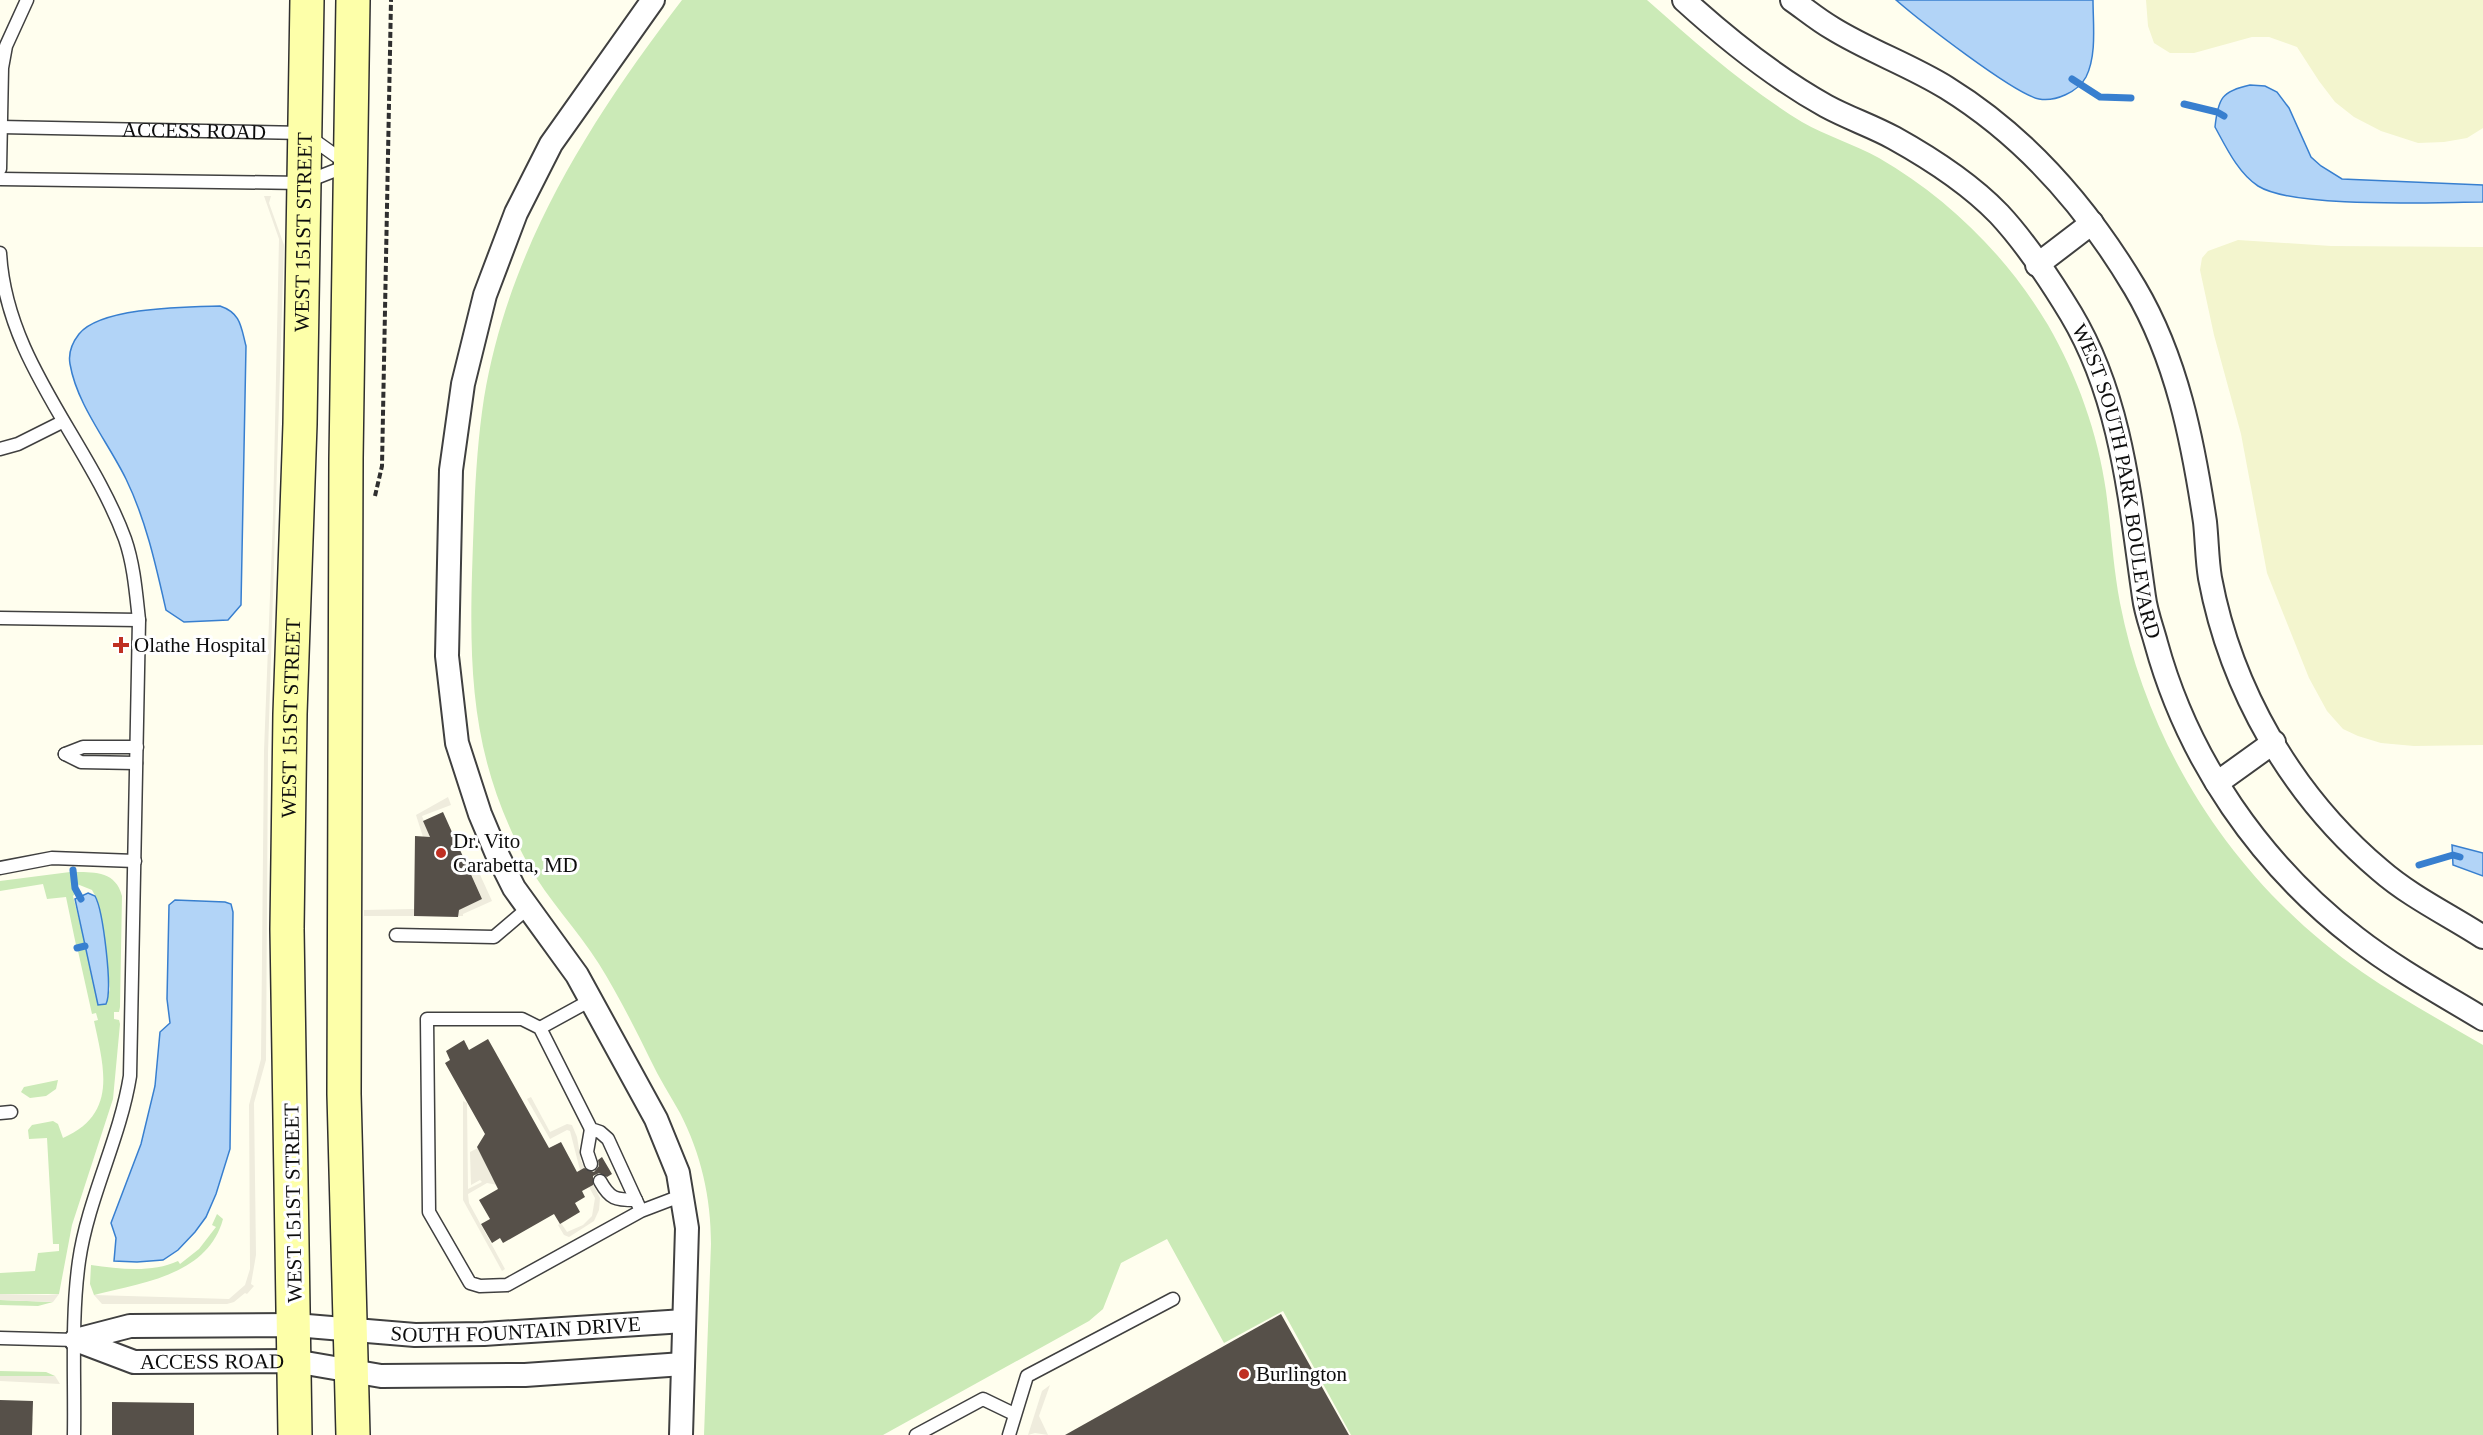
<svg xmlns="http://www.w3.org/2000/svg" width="2483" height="1435" font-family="'Times New Roman',serif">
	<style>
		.farmland { fill: #f3f5ce }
		.green { fill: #cbeab7 }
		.plaza { fill: #efecdd }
		.water { fill: #b2d4f7; stroke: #387fcf; stroke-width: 1.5 }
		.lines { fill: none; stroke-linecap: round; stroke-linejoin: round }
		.stream { stroke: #387fcf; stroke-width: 7 }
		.building { fill: #565049 }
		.service-casing { stroke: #404040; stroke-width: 15 }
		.minor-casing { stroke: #404040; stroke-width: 26 }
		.secondary-casing { stroke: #2f2f2f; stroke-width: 36 }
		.path { stroke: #2f2f2f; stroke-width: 4; stroke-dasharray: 6 3; stroke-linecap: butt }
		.service { stroke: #fff; stroke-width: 12 }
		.minor { stroke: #fff; stroke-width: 22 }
		.secondary { stroke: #fdffa9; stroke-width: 33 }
		.poi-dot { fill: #bf3023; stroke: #fff; stroke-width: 2 }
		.labels { text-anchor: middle; stroke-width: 6; stroke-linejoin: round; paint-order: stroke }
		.street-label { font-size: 21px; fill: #0d0d0d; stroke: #fff }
		.poi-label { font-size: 21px; fill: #0d0d0d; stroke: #fff; text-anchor: start }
	</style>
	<rect width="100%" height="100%" fill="#fffeee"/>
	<!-- farmland -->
	<g class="farmland">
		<path d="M2146,0H2483V128L2467,138L2444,142L2418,143L2381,131L2354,117L2335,102L2319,81L2297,47L2269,37H2252L2194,53H2170L2154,43L2148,26Z"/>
		<path d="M2238,240L2331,246L2483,247V745L2414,746L2381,743L2358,736L2343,729L2327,711L2309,678L2267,573L2241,434L2214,335L2200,270L2202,258L2208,251Z"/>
	</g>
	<!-- green -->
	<g class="green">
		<path d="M682,0H1647C1697,44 1745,87 1802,122C1826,136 1854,144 1879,158C1948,198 2007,256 2048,325C2077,375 2098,434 2106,491C2111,528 2113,566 2120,603C2149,752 2238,886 2362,972C2401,999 2442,1021 2483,1045V1435H1351L1283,1311L1224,1343L1167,1239L1121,1263L1103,1309L1089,1321L883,1435H704L711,1244C711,1197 701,1154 680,1113C670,1095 659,1078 650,1059C635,1028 617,993 599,964C577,929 548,900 528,864C474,766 469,683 472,574C474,515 475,457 484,398C509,247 591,119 682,0Z"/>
		<path d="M70,872L75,894L73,896L85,943L76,945L66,897L47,899L43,884L0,891V881Z"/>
		<path d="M76,872C96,872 116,872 122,896L120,1007L119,1012H114V1019L119,1020L120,1024L113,1099L72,1225L59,1294H0V1273L35,1271L38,1253L59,1251V1244H53L47,1138L29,1139L28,1130L32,1125L53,1121L58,1124L63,1138C118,1114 104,1068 94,1021L98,1020L96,1013L92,1014L78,951L86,949L98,1004H106L110,989L98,901L92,890L77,884Z"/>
		<path d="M58,1080L56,1089L46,1096L30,1098L21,1092L24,1087Z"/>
		<path d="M217,1214L223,1219C208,1275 142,1283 94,1295L90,1284L91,1265C120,1269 152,1273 178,1261L180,1264L199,1249L216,1227L212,1225Z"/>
		<path d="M0,1300L53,1302L38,1306L0,1305Z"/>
		<path d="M0,1371L46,1372L55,1376H0Z"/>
	</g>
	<!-- plaza -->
	<g class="plaza">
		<path d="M264,196H271L269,203L284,245L268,753L266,1060L254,1103L256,1255L251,1284L254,1286L247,1294L245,1293L234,1302L227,1304H102L94,1295L229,1299L245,1285L250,1269L249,1105L261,1059L264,751L273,517L279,239Z"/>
		<path d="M448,797L451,805L422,816L430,837H423L416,815Z"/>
		<path d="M476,866L492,901L463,914V916H364V910L462,908L482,899L469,869Z"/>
		<path d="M531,1097L550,1132L567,1124L572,1125L577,1137L581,1161L600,1198L599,1210L594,1221L569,1237L564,1235L558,1225L561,1223L567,1232L583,1225L592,1216L595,1198L589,1187L582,1191L573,1174L580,1170L570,1131L567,1130L550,1139L527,1099Z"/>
		<path d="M463,1101L467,1103L468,1189L482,1182L480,1180L471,1185L470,1152L478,1148L492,1178L503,1186L487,1183L468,1194L469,1203L505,1269L502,1271L463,1200Z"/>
		<path d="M0,1294L48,1295L59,1294L53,1302L0,1300Z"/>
		<path d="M0,1376H55L60,1384L0,1381Z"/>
		<path d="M1050,1385L1039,1416L1048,1435L1035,1433L1028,1435L1042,1391Z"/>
	</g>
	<!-- water -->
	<g class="water">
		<path d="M1896,0H2093C2093,24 2097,55 2086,77C2078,92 2055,102 2039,99C2014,94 1919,20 1896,0Z"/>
		<path d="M2250,85L2265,86L2277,92L2289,108L2311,157L2321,166L2342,179L2483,185V202C2435,202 2295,209 2258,186C2238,173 2226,147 2215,127C2218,98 2222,91 2250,85Z"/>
		<path d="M220,306C241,313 241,327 246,346L241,605L228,620L184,622L166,610C156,566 146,520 126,479C108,442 77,405 70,364C68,353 72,343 79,334C101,307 186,307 220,306Z"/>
		<path d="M2452,845L2483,853V876L2453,865Z"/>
		<path d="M88,893L95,896C103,910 113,990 106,1004L98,1005L75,899Z"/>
		<path d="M175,900L225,902L231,904L233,912L230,1149L216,1194L206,1217L195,1232L178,1250L163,1260L137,1262L114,1261L116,1238L111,1223L141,1144L155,1086L160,1032L170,1023L167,999L169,905Z"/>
	</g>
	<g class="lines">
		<!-- stream -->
		<g class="stream">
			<path d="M2072,79L2100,97L2131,98"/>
			<path d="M2184,104L2217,112L2224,116"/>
			<path d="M2419,865L2453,855L2460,857"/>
			<path d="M73,870L75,888L81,899"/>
			<path d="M77,948L85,946"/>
		</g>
	</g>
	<!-- building -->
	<g class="building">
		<path d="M443,812L482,899L459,910L458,917L414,916L415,836L430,837L423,821Z"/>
		<path d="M488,1039L549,1148L561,1142L577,1172L584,1168L594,1172L599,1166L598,1160L602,1157L612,1174L607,1177L599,1173L593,1176V1185L582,1191L585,1197L575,1203L580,1212L560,1224L554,1214L503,1243L500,1238L492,1243L481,1224L490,1219L479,1200L498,1189L477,1147L485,1134L445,1063L450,1060L446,1051L464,1040L469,1050Z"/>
		<path d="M1281,1314L1349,1435H1065Z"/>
		<path d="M0,1400L33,1401L32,1435H0Z"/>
		<path d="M112,1402L194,1403V1435H112Z"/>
	</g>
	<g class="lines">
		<!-- service casing -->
		<g class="service-casing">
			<g id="service">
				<path id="s1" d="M0,127L304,133L346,163"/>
				<path d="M0,169L2,68L6,46L27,0"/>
				<path d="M0,179L303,183L349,165"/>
				<path d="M0,253C6,362 89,441 125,539C134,565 136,593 139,620L130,1076C120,1139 88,1198 79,1261C71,1318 75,1378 74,1435"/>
				<path d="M0,449L18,444L62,422"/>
				<path d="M0,618L139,620"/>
				<path d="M65,754L81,762L136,763"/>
				<path d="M65,754L83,747H137"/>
				<path d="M0,868L52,858L135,861"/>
				<path d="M396,935L494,937L528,908"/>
				<path d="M540,1028L591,1000"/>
				<path d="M0,1113L11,1112"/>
				<path d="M591,1129L587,1152L591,1164"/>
				<path d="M600,1181C610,1199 615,1200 636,1200"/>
				<path d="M641,1211L608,1139L600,1132L591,1129L540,1028L522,1019H427L429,1212L470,1283L480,1286L507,1285L641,1211L683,1195"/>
				<path d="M0,1338L76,1340"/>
				<path d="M916,1435L983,1399L1014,1414"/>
				<path d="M1009,1435L1027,1376L1173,1299"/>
			</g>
		</g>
		<!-- minor casing -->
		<g class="minor-casing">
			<g id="minor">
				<path d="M653,0L551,144L516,213L485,295L463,384L451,470L447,656L457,743L480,814L496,852L514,888L577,975L656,1119L678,1173L687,1228L681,1435"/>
				<path id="s2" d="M1684,0C1728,40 1774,77 1826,106C1848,118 1872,126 1894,138C1930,158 1971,185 1999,214C2026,243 2051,281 2071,314C2122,399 2130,501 2144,597C2146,613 2152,628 2156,643C2188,760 2260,864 2356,938C2396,969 2440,993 2483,1019"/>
				<path d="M1792,0C1805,9 1818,20 1832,28C1869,51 1910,65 1947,88C2026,137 2088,209 2135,288C2177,359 2193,442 2205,522C2207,541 2207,560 2210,578C2231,690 2292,796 2380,870C2411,897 2449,915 2483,937"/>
				<path d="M2037,265L2092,223"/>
				<path d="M2217,783L2274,742"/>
				<path id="s3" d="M76,1340L134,1362L294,1361L381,1376L525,1375L683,1364"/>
				<path id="s4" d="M76,1340L130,1326L295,1325L415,1335L484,1334L684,1321"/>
			</g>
		</g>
		<!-- secondary casing -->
		<g class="secondary-casing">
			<g id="secondary">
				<path id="s5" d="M295,1435L287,929L290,714L300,424L307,0"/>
				<path d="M353,1435L344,1094L346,459L353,0"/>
			</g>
		</g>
		<!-- path -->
		<path class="path" d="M375,496L382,466L391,0"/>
		<!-- service -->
		<use href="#service" class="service"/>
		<!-- minor -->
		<use href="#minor" class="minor"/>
		<!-- secondary -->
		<use href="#secondary" class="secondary"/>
	</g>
	<!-- markers -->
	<g class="poi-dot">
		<path d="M118 636h6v6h6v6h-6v6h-6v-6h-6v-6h6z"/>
		<circle cx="441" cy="853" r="6"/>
		<circle cx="1244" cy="1374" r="6"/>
	</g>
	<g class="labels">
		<!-- street labels -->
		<g class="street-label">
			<text dy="7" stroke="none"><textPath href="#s1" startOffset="194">ACCESS ROAD</textPath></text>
			<text dy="7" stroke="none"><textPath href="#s5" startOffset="1203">WEST 151ST STREET</textPath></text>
			<text dy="7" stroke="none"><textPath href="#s2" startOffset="681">WEST SOUTH PARK BOULEVARD</textPath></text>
			<text dy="7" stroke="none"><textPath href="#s5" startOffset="717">WEST 151ST STREET</textPath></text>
			<text transform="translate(293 1203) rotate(-91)" y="7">WEST 151ST STREET</text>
			<text dy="7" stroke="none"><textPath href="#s4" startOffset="442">SOUTH FOUNTAIN DRIVE</textPath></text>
			<text dy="7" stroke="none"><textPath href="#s3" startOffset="140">ACCESS ROAD</textPath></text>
		</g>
		<!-- poi labels -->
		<g class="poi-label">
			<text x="134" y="652">Olathe Hospital</text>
			<text x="453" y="848">Dr. Vito<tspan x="453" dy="24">Carabetta, MD</tspan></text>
			<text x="1256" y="1381">Burlington</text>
		</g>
	</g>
</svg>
